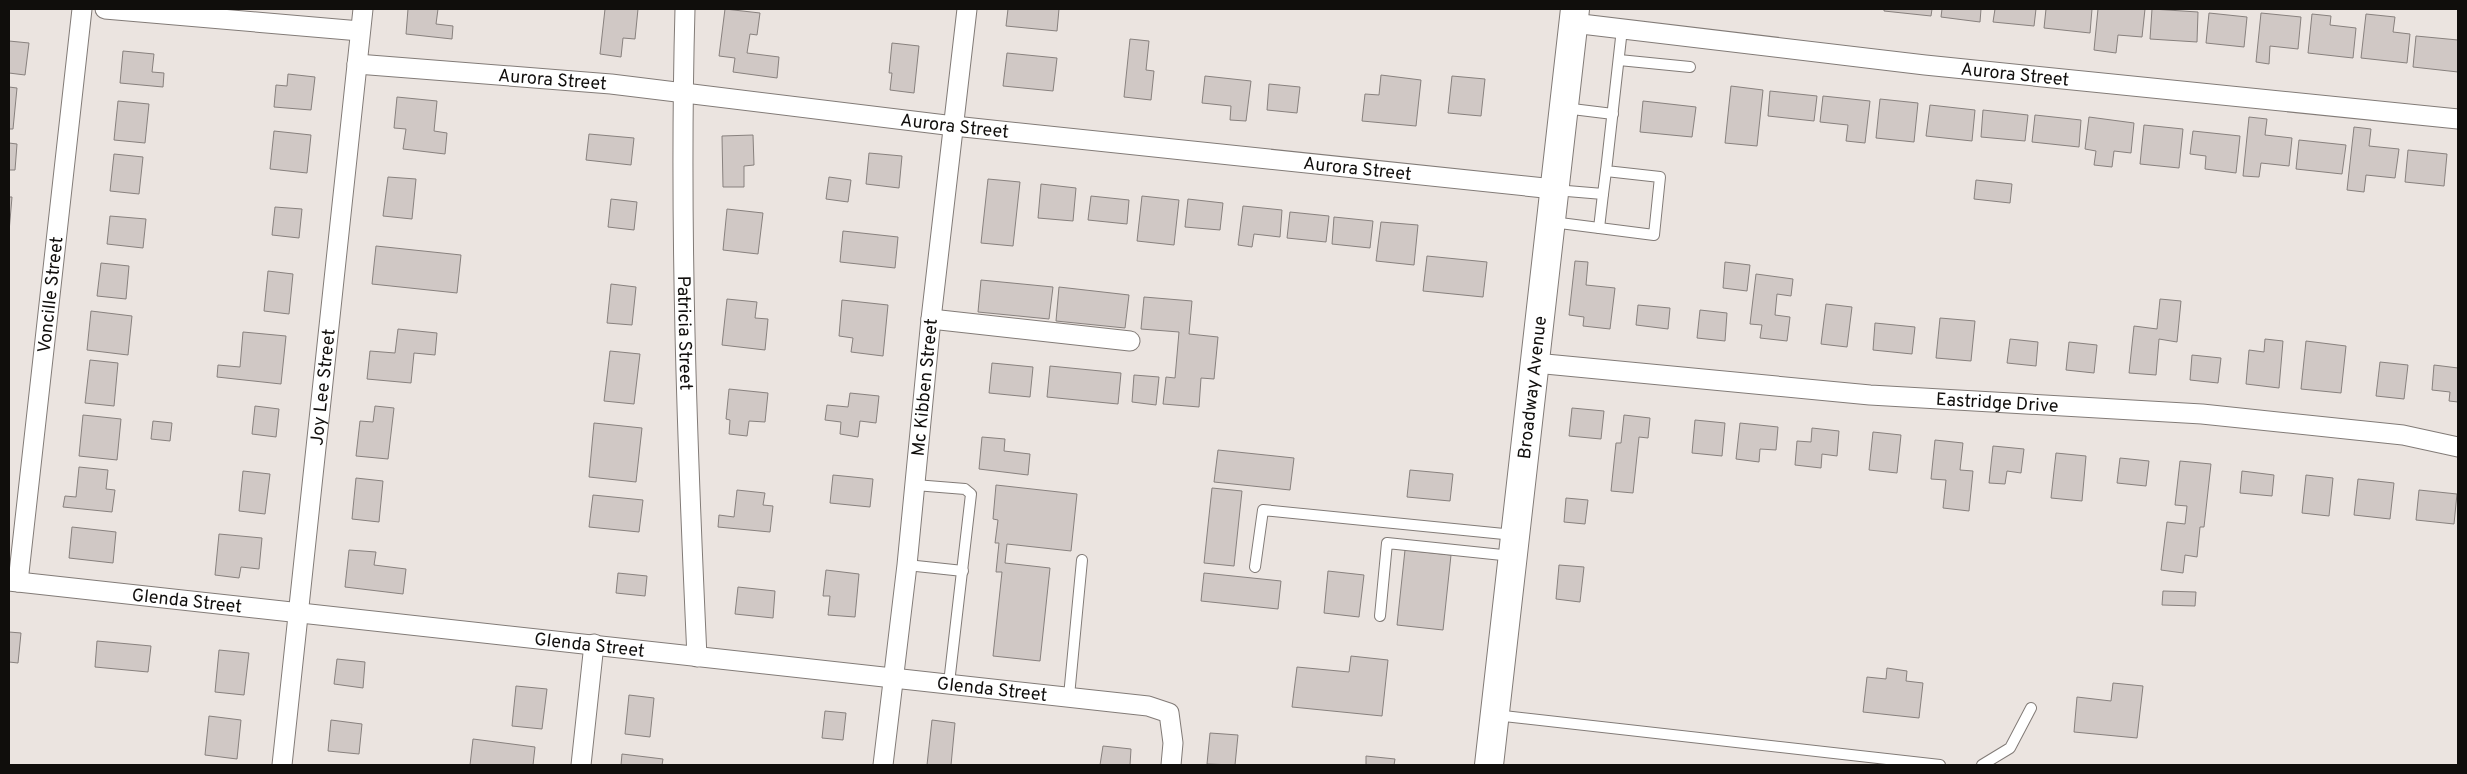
<svg xmlns="http://www.w3.org/2000/svg" width="2467" height="774" font-family="Overpass,sans-serif">
	<style>
		.building { fill: #d0c8c5; stroke: #88817e }
		.lines { fill: none; stroke-linecap: round; stroke-linejoin: round }
		.lane-casing { stroke: #827b77; stroke-width: 12 }
		.street-casing { stroke: #827b77; stroke-width: 21 }
		.secondary-casing { stroke: #827b77; stroke-width: 30 }
		.lane { stroke: #fff; stroke-width: 10 }
		.street { stroke: #fff; stroke-width: 19 }
		.secondary { stroke: #fff; stroke-width: 28 }
		.labels { text-anchor: middle; stroke-width: 5; stroke-linejoin: round; paint-order: stroke }
		.street-label { font-size: 18px; fill: #100e0c; stroke: #f9f1ed }
	</style>
	<rect width="100%" height="100%" fill="#ebe4e0"/>
	<!-- building -->
	<g class="building">
		<path d="M408,9H438L436,24L453,26L452,39L406,34Z"/>
		<path d="M605,9H638L635,39L623,38L621,57L600,54Z"/>
		<path d="M725,9L760,13L757,35L750,34L747,53L779,57L777,78L733,72L735,58L719,56Z"/>
		<path d="M1008,9H1059L1057,31L1006,26Z"/>
		<path d="M1884,9H1932L1931,16L1884,11Z"/>
		<path d="M1942,9H1981L1980,22L1941,17Z"/>
		<path d="M1995,9H2036L2034,26L1993,22Z"/>
		<path d="M2046,9H2092L2090,33L2044,28Z"/>
		<path d="M2098,9H2145L2142,37L2118,35L2116,53L2094,50Z"/>
		<path d="M2152,9L2198,12L2197,42L2150,39Z"/>
		<path d="M2209,13L2247,17L2244,47L2206,43Z"/>
		<path d="M2261,13L2301,17L2298,49L2270,46L2269,64L2256,62Z"/>
		<path d="M2312,14L2331,16L2330,25L2356,28L2353,58L2308,53Z"/>
		<path d="M2366,14L2395,17L2393,32L2410,34L2407,63L2361,58Z"/>
		<path d="M2416,36L2458,40V72L2413,67Z"/>
		<path d="M1130,39L1149,41L1146,70L1154,71L1151,100L1124,97Z"/>
		<path d="M9,41L29,43L25,75L9,73Z"/>
		<path d="M892,43L919,46L914,93L890,90L892,73H889Z"/>
		<path d="M123,51L154,54L152,72L164,73L163,87L120,83Z"/>
		<path d="M1007,53L1057,58L1053,91L1003,86Z"/>
		<path d="M288,74L315,77L311,110L274,107L276,85L287,86Z"/>
		<path d="M1381,75L1421,80L1416,126L1362,121L1365,94L1379,95Z"/>
		<path d="M1205,76L1251,81L1246,121L1230,120L1231,106L1202,103Z"/>
		<path d="M1452,76L1485,79L1481,116L1448,113Z"/>
		<path d="M1269,84L1300,87L1297,113L1267,110Z"/>
		<path d="M1731,86L1763,90L1757,146L1725,143Z"/>
		<path d="M9,87L17,88L13,129H9Z"/>
		<path d="M1770,91L1817,96L1814,121L1768,116Z"/>
		<path d="M1823,96L1870,101L1865,143L1846,141L1848,125L1820,122Z"/>
		<path d="M397,97L437,101L434,131L447,133L445,154L403,149L406,129L394,128Z"/>
		<path d="M1880,99L1918,103L1914,142L1876,138Z"/>
		<path d="M118,101L149,104L145,143L114,140Z"/>
		<path d="M1643,101L1696,107L1692,137L1640,132Z"/>
		<path d="M1930,105L1975,110L1972,141L1926,136Z"/>
		<path d="M1983,110L2028,115L2025,141L1981,137Z"/>
		<path d="M2035,115L2081,120L2079,147L2032,142Z"/>
		<path d="M2089,117L2134,123L2131,153L2114,151L2112,167L2094,165L2096,151L2085,149Z"/>
		<path d="M2249,117L2267,119L2265,135L2292,138L2289,166L2261,163L2259,177L2243,176Z"/>
		<path d="M2144,125L2183,129L2179,168L2140,164Z"/>
		<path d="M2354,127L2371,129L2369,146L2399,149L2395,178L2366,175L2364,192L2347,190Z"/>
		<path d="M274,131L311,135L307,173L270,169Z"/>
		<path d="M2193,131L2240,136L2236,173L2205,169L2206,156L2190,154Z"/>
		<path d="M589,134L634,138L631,165L586,160Z"/>
		<path d="M753,135L754,165L744,166V187H723L722,136Z"/>
		<path d="M2299,140L2346,145L2342,174L2296,169Z"/>
		<path d="M9,143L17,144L15,170H9Z"/>
		<path d="M2408,150L2447,154L2444,186L2405,182Z"/>
		<path d="M869,153L902,156L899,188L866,184Z"/>
		<path d="M114,154L143,157L139,194L110,191Z"/>
		<path d="M388,177L416,179L412,219L383,216Z"/>
		<path d="M829,177L851,180L848,202L826,199Z"/>
		<path d="M988,179L1020,182L1013,246L981,243Z"/>
		<path d="M1976,180L2012,184L2010,203L1974,199Z"/>
		<path d="M1041,184L1076,188L1073,221L1038,218Z"/>
		<path d="M1091,196L1129,200L1127,224L1088,220Z"/>
		<path d="M1142,196L1179,200L1174,245L1137,241Z"/>
		<path d="M9,197H12L9,232Z"/>
		<path d="M611,199L637,202L634,230L608,227Z"/>
		<path d="M1188,199L1223,203L1220,230L1185,227Z"/>
		<path d="M1243,206L1282,210L1280,237L1254,234L1252,247L1238,245Z"/>
		<path d="M275,207L302,209L299,238L272,235Z"/>
		<path d="M727,209L763,213L758,254L723,250Z"/>
		<path d="M1290,212L1329,216L1326,242L1287,238Z"/>
		<path d="M110,216L146,219L143,248L107,244Z"/>
		<path d="M1334,217L1373,221L1370,248L1332,244Z"/>
		<path d="M1381,222L1418,225L1414,265L1376,261Z"/>
		<path d="M843,231L898,237L895,268L840,262Z"/>
		<path d="M376,246L461,255L457,293L372,284Z"/>
		<path d="M1427,256L1487,262L1483,297L1423,291Z"/>
		<path d="M1575,261L1588,262L1586,285L1615,288L1610,329L1583,326L1584,317L1569,315Z"/>
		<path d="M1725,262L1750,265L1747,291L1723,288Z"/>
		<path d="M101,263L129,266L126,299L97,296Z"/>
		<path d="M268,271L293,274L289,314L264,311Z"/>
		<path d="M1756,274L1793,279L1791,296L1777,294L1775,315L1790,317L1787,341L1760,338L1762,325L1750,324Z"/>
		<path d="M981,280L1053,287L1049,319L978,312Z"/>
		<path d="M611,284L636,287L632,325L607,323Z"/>
		<path d="M1059,287L1129,295L1125,328L1056,321Z"/>
		<path d="M1144,297L1192,301L1189,334L1218,337L1214,379L1201,378L1199,407L1163,404L1166,377L1175,378L1179,332L1141,329Z"/>
		<path d="M727,299L757,302L755,318L768,319L765,350L722,345Z"/>
		<path d="M2160,299L2181,301L2177,342L2159,339L2156,375L2129,373L2134,326L2157,329Z"/>
		<path d="M842,300L888,305L883,356L851,352L853,338L839,336Z"/>
		<path d="M1826,304L1852,307L1847,347L1821,344Z"/>
		<path d="M1638,305L1670,308L1668,329L1636,325Z"/>
		<path d="M1700,310L1727,313L1725,341L1697,338Z"/>
		<path d="M91,311L132,316L128,355L87,350Z"/>
		<path d="M1940,318L1975,321L1971,361L1936,358Z"/>
		<path d="M1875,323L1915,327L1912,354L1873,350Z"/>
		<path d="M398,329L437,333L435,355L414,353L411,383L367,379L370,351L395,353Z"/>
		<path d="M243,332L286,336L281,384L217,377L218,365L240,367Z"/>
		<path d="M2010,339L2038,342L2036,366L2007,363Z"/>
		<path d="M2265,339L2283,341L2279,388L2246,384L2249,350L2264,352Z"/>
		<path d="M2306,341L2346,346L2341,393L2301,389Z"/>
		<path d="M2069,342L2097,345L2094,373L2066,370Z"/>
		<path d="M610,351L640,354L634,404L604,401Z"/>
		<path d="M2192,355L2221,358L2218,383L2190,380Z"/>
		<path d="M90,360L118,363L114,406L85,403Z"/>
		<path d="M2380,362L2408,365L2404,399L2376,396Z"/>
		<path d="M992,363L1033,367L1030,397L989,393Z"/>
		<path d="M2434,365L2458,368V402L2449,401L2450,392L2432,390Z"/>
		<path d="M1050,366L1121,373L1118,404L1047,397Z"/>
		<path d="M1134,375L1159,377L1156,405L1132,402Z"/>
		<path d="M729,389L768,393L765,422L749,421L747,436L729,434L730,420L726,419Z"/>
		<path d="M850,393L879,396L876,423L860,421L858,437L840,434L841,422L825,420L827,405L848,407Z"/>
		<path d="M255,406L279,409L276,437L252,434Z"/>
		<path d="M375,406L394,408L388,459L356,456L360,421L373,422Z"/>
		<path d="M1572,408L1604,411L1601,439L1569,436Z"/>
		<path d="M83,415L121,419L117,460L79,456Z"/>
		<path d="M1624,415L1650,418L1648,438L1639,437L1633,493L1611,491L1616,443H1621Z"/>
		<path d="M1695,420L1725,423L1722,456L1692,453Z"/>
		<path d="M153,421L172,423L170,441L151,439Z"/>
		<path d="M594,423L642,428L636,482L589,477Z"/>
		<path d="M1740,423L1778,427L1776,450L1760,449L1759,462L1736,459Z"/>
		<path d="M1812,428L1839,431L1837,456L1822,454L1821,468L1795,465L1797,441L1811,442Z"/>
		<path d="M1873,432L1901,435L1897,473L1869,470Z"/>
		<path d="M982,437L1005,439L1004,451L1030,454L1028,475L979,469Z"/>
		<path d="M1935,440L1963,443L1960,470L1973,471L1969,511L1943,508L1946,480L1931,479Z"/>
		<path d="M1993,446L2024,449L2021,473L2007,471L2005,484L1989,483Z"/>
		<path d="M1218,450L1294,458L1290,490L1214,482Z"/>
		<path d="M2056,453L2086,456L2082,501L2051,498Z"/>
		<path d="M2120,458L2149,461L2146,486L2117,483Z"/>
		<path d="M2180,461L2211,464L2204,527H2200L2197,557L2185,555L2183,573L2161,570L2167,522L2185,524L2187,506L2175,505Z"/>
		<path d="M79,467L108,470L106,489L115,490L112,512L63,507L65,496L76,497Z"/>
		<path d="M1410,470L1453,474L1450,501L1407,497Z"/>
		<path d="M243,471L270,474L265,514L239,511Z"/>
		<path d="M2242,471L2274,475L2272,496L2240,493Z"/>
		<path d="M833,475L873,479L870,507L830,503Z"/>
		<path d="M2306,475L2333,478L2329,516L2302,513Z"/>
		<path d="M356,478L383,481L379,522L352,519Z"/>
		<path d="M2358,479L2394,483L2390,519L2354,515Z"/>
		<path d="M996,485L1077,494L1071,551L1007,544L1005,563L1050,568L1040,661L993,656L1002,572H996L999,543H995L998,520L993,519Z"/>
		<path d="M1212,488L1242,491L1234,566L1204,563Z"/>
		<path d="M737,490L765,493L763,505L773,506L770,532L718,527L719,515L734,517Z"/>
		<path d="M2419,490L2457,494L2454,524L2416,520Z"/>
		<path d="M593,495L643,500L639,532L589,527Z"/>
		<path d="M1566,498L1588,500L1585,524L1564,522Z"/>
		<path d="M72,527L116,532L113,563L69,558Z"/>
		<path d="M219,534L262,538L259,569L241,567L239,578L215,575Z"/>
		<path d="M349,550L376,552L374,565L406,569L403,594L345,587Z"/>
		<path d="M1405,550L1451,555L1443,630L1397,625Z"/>
		<path d="M1559,565L1584,567L1580,602L1556,599Z"/>
		<path d="M826,570L859,574L855,617L828,615L830,596H823Z"/>
		<path d="M1328,571L1364,575L1359,617L1324,613Z"/>
		<path d="M618,573L647,576L645,596L616,593Z"/>
		<path d="M1204,573L1281,581L1278,609L1201,601Z"/>
		<path d="M738,587L775,591L773,618L735,614Z"/>
		<path d="M2163,591L2196,592L2195,606L2162,605Z"/>
		<path d="M9,632L21,633L18,663L9,662Z"/>
		<path d="M97,641L151,646L148,672L95,667Z"/>
		<path d="M219,650L249,653L244,695L215,692Z"/>
		<path d="M1351,656L1388,660L1382,716L1292,707L1297,667L1349,672Z"/>
		<path d="M337,659L365,662L363,688L334,684Z"/>
		<path d="M1887,668L1907,671L1906,681L1923,683L1919,718L1863,712L1867,677L1886,679Z"/>
		<path d="M2113,683L2143,686L2137,738L2074,732L2077,697L2111,701Z"/>
		<path d="M516,686L547,689L542,729L512,726Z"/>
		<path d="M629,695L654,698L650,737L625,734Z"/>
		<path d="M825,711L846,713L843,740L822,738Z"/>
		<path d="M209,716L241,720L237,759L205,755Z"/>
		<path d="M331,720L362,724L359,754L328,751Z"/>
		<path d="M932,720L955,723L951,765H927Z"/>
		<path d="M1210,733L1238,735L1235,765L1207,764Z"/>
		<path d="M473,739L535,747L533,765H470Z"/>
		<path d="M1103,746L1131,749L1130,765H1100Z"/>
		<path d="M622,754L663,759L662,765H621Z"/>
		<path d="M1366,756L1395,759L1394,765H1366Z"/>
	</g>
	<g class="lines">
		<!-- lane casing -->
		<g class="lane-casing">
			<g id="lane">
				<path d="M1619,60L1690,67"/>
				<path d="M1564,108L1613,114"/>
				<path d="M1555,190L1603,194L1606,171"/>
				<path d="M1552,222L1654,235L1660,177L1606,171L1622,29"/>
				<path d="M1599,228L1603,194"/>
				<path d="M915,485L965,489L971,494L949,683"/>
				<path d="M907,565L963,571"/>
				<path d="M1255,567L1263,510L1514,535"/>
				<path d="M1380,616L1387,543L1512,556"/>
				<path d="M1069,696L1082,560"/>
				<path d="M1495,715L1940,765"/>
				<path d="M1982,765L2010,748L2031,708"/>
			</g>
		</g>
		<!-- street casing -->
		<g class="street-casing">
			<g id="street">
				<path d="M105,9L360,31"/>
				<path id="s1" d="M685,9C679,224 687,441 697,657"/>
				<path id="s2" d="M1573,23L1925,65L2458,119"/>
				<path id="s3" d="M357,64L611,84L954,126L1554,189"/>
				<path d="M931,319L1130,341"/>
				<path id="s4" d="M1535,363L1870,395L2202,414L2403,435L2458,447"/>
				<path id="s5" d="M9,581L1148,706L1169,713L1173,743L1171,765"/>
				<path id="s6" d="M18,582L82,9"/>
				<path id="s7" d="M282,765L363,9"/>
				<path d="M581,765L594,644"/>
				<path id="s8" d="M883,765L907,565L931,319L967,9"/>
			</g>
		</g>
		<!-- secondary casing -->
		<g class="secondary-casing">
			<g id="secondary">
				<path id="s9" d="M1489,765L1575,9"/>
			</g>
		</g>
		<!-- lane -->
		<use href="#lane" class="lane"/>
		<!-- street -->
		<use href="#street" class="street"/>
		<!-- secondary -->
		<use href="#secondary" class="secondary"/>
	</g>
	<g class="labels">
		<!-- street labels -->
		<g class="street-label">
			<text dy="6" stroke="none"><textPath href="#s2" startOffset="445">Aurora Street</textPath></text>
			<text dy="6" stroke="none"><textPath href="#s3" startOffset="196">Aurora Street</textPath></text>
			<text dy="6" stroke="none"><textPath href="#s3" startOffset="601">Aurora Street</textPath></text>
			<text dy="6" stroke="none"><textPath href="#s3" startOffset="1006">Aurora Street</textPath></text>
			<text dy="6" stroke="none"><textPath href="#s6" startOffset="289">Voncille Street</textPath></text>
			<text dy="6" stroke="none"><textPath href="#s1" startOffset="324">Patricia Street</textPath></text>
			<text dy="6" stroke="none"><textPath href="#s7" startOffset="380">Joy Lee Street</textPath></text>
			<text dy="6" stroke="none"><textPath href="#s8" startOffset="380">Mc Kibben Street</textPath></text>
			<text dy="6" stroke="none"><textPath href="#s9" startOffset="380">Broadway Avenue</textPath></text>
			<text dy="6" stroke="none"><textPath href="#s4" startOffset="464">Eastridge Drive</textPath></text>
			<text dy="6" stroke="none"><textPath href="#s5" startOffset="179">Glenda Street</textPath></text>
			<text dy="6" stroke="none"><textPath href="#s5" startOffset="584">Glenda Street</textPath></text>
			<text dy="6" stroke="none"><textPath href="#s5" startOffset="989">Glenda Street</textPath></text>
		</g>
	</g>
	<!-- border -->
	<rect width="2467" height="774" fill="none" stroke="#100e0c" stroke-width="20"/>
</svg>
